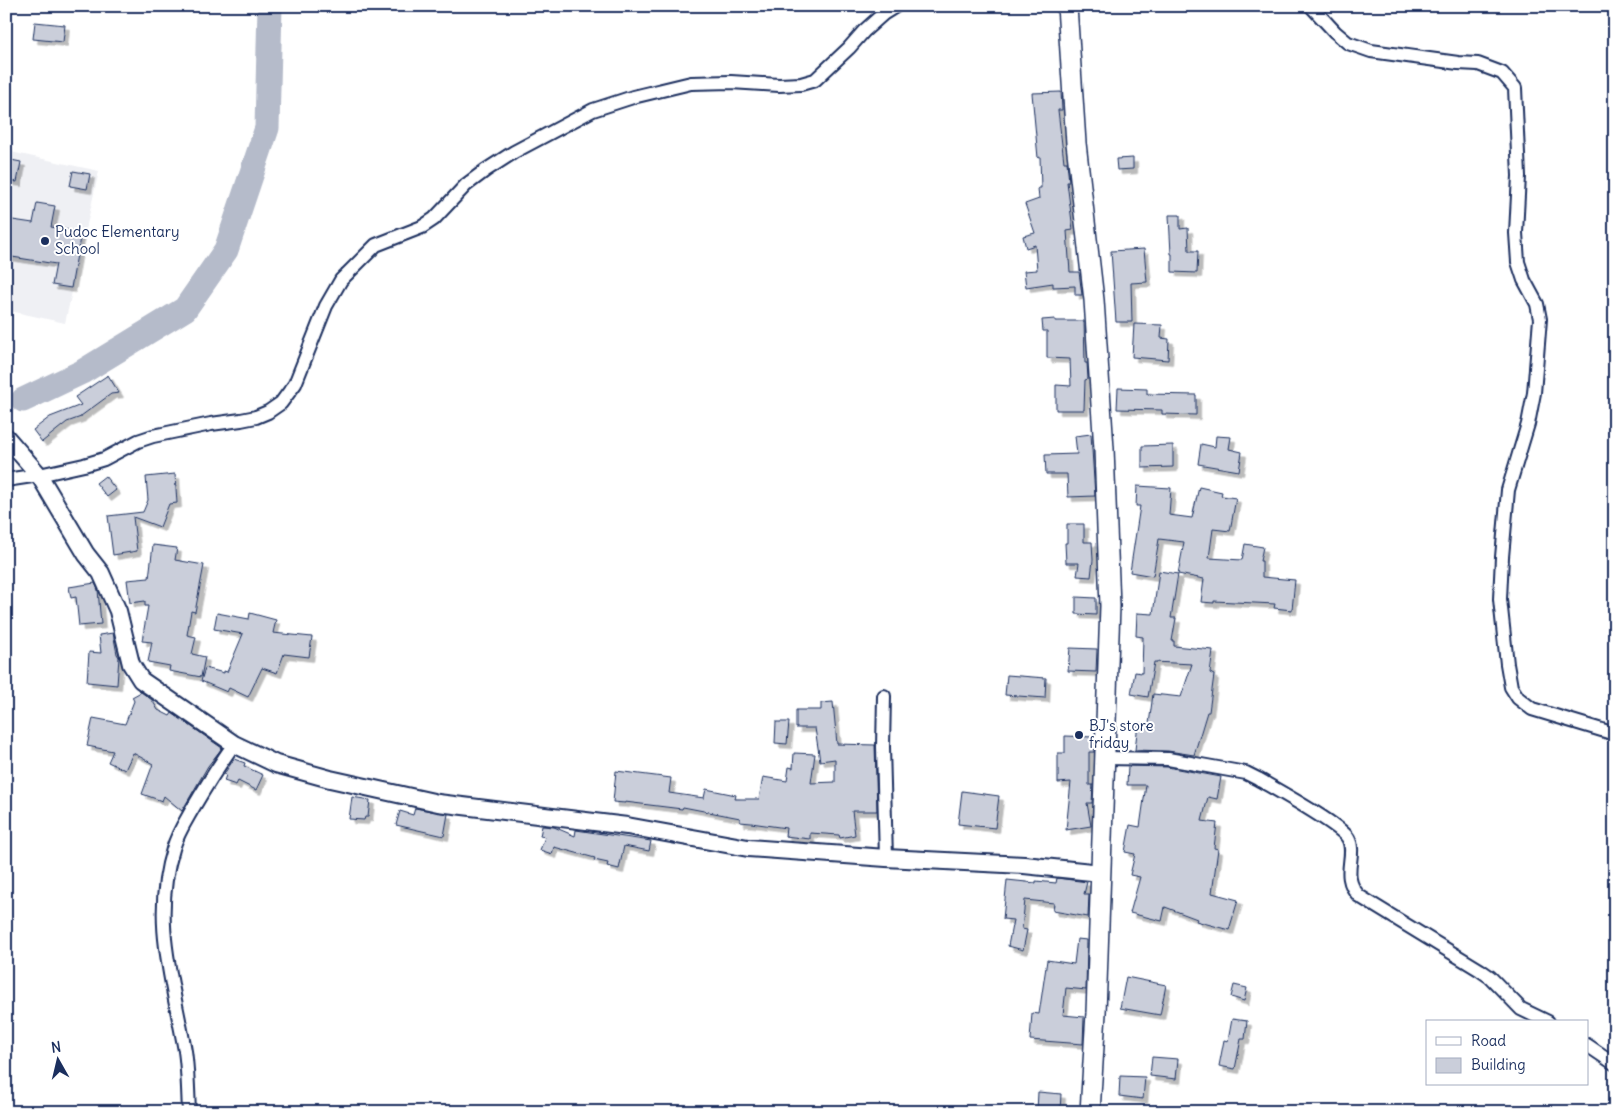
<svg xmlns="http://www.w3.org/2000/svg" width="1621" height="1118" font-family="Delius,sans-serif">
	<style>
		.built { fill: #eff0f4 }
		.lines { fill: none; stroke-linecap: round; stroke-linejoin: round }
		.river { stroke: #b5bbca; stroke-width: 25 }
		.building { fill: #caceda; stroke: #1b2f5e; filter: url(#shadow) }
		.minor-casing { stroke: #1b2f5e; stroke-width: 16 }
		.tertiary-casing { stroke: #1b2f5e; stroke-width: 20 }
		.secondary-casing { stroke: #1b2f5e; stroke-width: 22 }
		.minor { stroke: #fff; stroke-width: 12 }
		.tertiary { stroke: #fff; stroke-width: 16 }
		.secondary { stroke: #fff; stroke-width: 19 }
		.poi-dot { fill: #1b2f5e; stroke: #fff; stroke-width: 2 }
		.labels { text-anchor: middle; stroke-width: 4; stroke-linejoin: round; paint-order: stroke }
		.poi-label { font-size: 15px; fill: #1b2f5e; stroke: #fff; text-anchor: start }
	</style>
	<defs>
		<filter id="shadow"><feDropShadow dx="4.5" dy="4.5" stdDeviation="0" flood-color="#0004"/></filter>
	</defs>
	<rect width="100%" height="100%" fill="#fff"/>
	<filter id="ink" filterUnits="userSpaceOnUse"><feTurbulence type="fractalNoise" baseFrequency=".02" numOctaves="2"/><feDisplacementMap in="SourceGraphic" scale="10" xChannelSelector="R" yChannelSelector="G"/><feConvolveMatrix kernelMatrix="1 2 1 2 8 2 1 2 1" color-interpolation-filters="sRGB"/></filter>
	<g filter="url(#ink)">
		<!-- built -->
		<path class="built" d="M6,151L99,171L65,323L6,310Z"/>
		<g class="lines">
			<!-- river -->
			<path class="river" d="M23,400L82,372L185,309L226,250L267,128L270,6"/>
		</g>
		<!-- building -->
		<g class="building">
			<path d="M35,22L65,25L63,42L33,39Z"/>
			<path d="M1061,92L1062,110H1058L1064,162H1067L1069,182H1067L1073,230L1067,231L1070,272H1079L1082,295H1075V286L1053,287V283L1026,287L1024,271L1037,270L1035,245L1026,248L1023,236L1035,233L1025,204L1039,199L1038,188H1041L1040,157L1038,158L1032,93Z"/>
			<path d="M1133,158V169L1117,170L1116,159Z"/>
			<path d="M6,159L21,162L17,182L6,180Z"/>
			<path d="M73,171L90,174L87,189L70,186Z"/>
			<path d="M37,203L55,206L51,227L81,232L71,288L52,285L56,264L6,256V219L33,223Z"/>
			<path d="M1169,215H1180V229L1188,228L1189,251H1198L1197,273L1172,272V254H1171Z"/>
			<path d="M1144,249L1147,282L1131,283L1132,322H1116L1111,251Z"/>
			<path d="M1055,319V321H1084L1085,363H1087L1088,379L1085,380L1084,410H1056V385L1071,386L1070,359L1047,358V331H1043L1042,320Z"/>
			<path d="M1134,324L1162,325L1161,338L1169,339L1168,360L1132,357Z"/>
			<path d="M108,375L119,393L111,394L81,416V417L67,422L42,442L33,430L50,417L81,405L75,397Z"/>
			<path d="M1118,388L1147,389V394L1196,395V415L1162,414V410L1117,409Z"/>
			<path d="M1091,434L1095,496L1068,497L1067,474H1046L1045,455L1077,454L1075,436Z"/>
			<path d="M1216,436L1231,437L1229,449L1242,452L1239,471L1198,464L1201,444L1215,447Z"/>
			<path d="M1173,445V467L1142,468V446Z"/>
			<path d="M175,474L177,503L169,504L160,527L133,517L137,551L113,555L108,516L143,512L148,500L146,477Z"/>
			<path d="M105,476L116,490L107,497L96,483Z"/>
			<path d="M1137,486L1171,488L1169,515L1192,518L1199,487L1222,492L1221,496L1236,498L1230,531L1213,529L1209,558L1242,560L1245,544L1263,547L1260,561H1262V577L1295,580L1292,610L1274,608L1275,604L1214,601V603L1201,602L1204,579L1178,574L1184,542L1159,539L1153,576L1130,572L1140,506H1136Z"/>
			<path d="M1067,524H1084V542H1092L1093,560L1091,577L1077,576L1079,563H1066L1065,543H1067Z"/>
			<path d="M153,545L177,548L175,560L204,565L195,612L191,611L187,635L196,637L192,654L205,657L201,677L169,671L170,666L148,662L152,642L142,641L148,606H145V601L130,603L127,580L149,578Z"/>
			<path d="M1159,571L1178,574L1171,618H1176L1172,641H1174V646L1213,650L1210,673L1214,675L1209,712H1207L1194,755L1168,751L1135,750L1138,723L1149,724L1153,694L1181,697L1192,664L1154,662L1148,697L1131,694L1135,672L1142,673L1143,637L1136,636L1137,613L1153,614Z"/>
			<path d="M95,583L98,590L101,624L79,626L76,597L71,598L69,587Z"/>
			<path d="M1076,597L1096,598V615L1076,614Z"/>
			<path d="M217,613L249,619L250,613L276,620L273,633L312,637L309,657L284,654L277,673L262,668L248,697L229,688L227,692L201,681L205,668L224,673V671L227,672L243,634L214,629Z"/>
			<path d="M113,633L117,654L119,657L117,685L87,682L89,652L101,653L99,635Z"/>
			<path d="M1070,648L1097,649L1096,672L1068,671Z"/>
			<path d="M1007,675L1046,678L1045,698L1005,695Z"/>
			<path d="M141,692L152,700L158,710L170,716L172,713L222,748L208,766L182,811L164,796L162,801L142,794L153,764L133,753L125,770L108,762L113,751L87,746L93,718L125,724L134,701L132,697Z"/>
			<path d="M833,702L837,744L875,745L877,811H852L855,835L840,838L839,835L810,833V839L785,836L786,828L751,823L740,822V818L683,807L682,809L625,802V803L613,802L616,771L671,778L669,793L704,798L706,789L736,795L735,799H759L763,777L787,781L789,767L793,768L794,753L815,754L811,783L835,782V759L820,761L815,728H796V710H821V703Z"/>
			<path d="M776,722H789L787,744L775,743Z"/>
			<path d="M1065,736L1094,737V752H1089V785H1093L1092,803H1087L1091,826L1066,830L1071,782L1058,783V753H1065Z"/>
			<path d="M234,759L245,763L244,766L263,775L256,790L238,781L236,785L224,781L226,775L224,774Z"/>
			<path d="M1128,766L1167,767L1221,777L1217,799L1208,797L1202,821L1217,823L1214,848L1218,849L1212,893L1238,900L1229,930L1196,921L1197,919L1165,907L1162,921L1130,913L1140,877L1130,875L1135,854L1125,852L1130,825L1140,827L1146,785H1127Z"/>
			<path d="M962,791L999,796L995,828L958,824Z"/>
			<path d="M352,797L370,800L368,817H365L364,820L349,819Z"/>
			<path d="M415,808L448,814L444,836L396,825L400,811L413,815Z"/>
			<path d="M542,826L554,827L575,836L576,830L651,841L649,851L624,846L619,869L607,866L608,863L594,860L595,858L554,847L552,854L540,850L545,837L540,836Z"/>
			<path d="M1057,878L1087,882L1084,894H1089L1088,917L1053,911L1054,903L1025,900L1022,929L1027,930L1023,950L1008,946L1013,920L1003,919L1007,880L1036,883V881L1056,883Z"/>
			<path d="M1077,939L1087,940L1086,990L1066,988L1063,1015L1084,1017L1083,1044L1030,1040L1032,1013L1039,1014L1047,960L1074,964Z"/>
			<path d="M1126,977L1166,985L1160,1015L1120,1008Z"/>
			<path d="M1234,985L1247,988L1244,1001L1231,997Z"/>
			<path d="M1232,1019L1247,1021L1245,1039H1241L1235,1069L1219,1066L1224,1040L1228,1041Z"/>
			<path d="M1152,1057L1178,1059L1176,1079L1150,1076Z"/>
			<path d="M1120,1076L1145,1077L1143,1099L1119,1096Z"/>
			<path d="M1038,1092L1061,1094L1060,1112H1037Z"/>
		</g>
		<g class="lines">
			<!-- minor casing -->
			<g class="minor-casing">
				<g id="minor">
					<path d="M1311,6L1335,32L1348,43L1371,51L1458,63L1478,64L1502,73L1515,88L1519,176L1516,233L1518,262L1524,280L1537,304L1540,319L1534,393L1528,424L1508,490L1502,557L1500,599L1507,664L1511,687L1518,698L1532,709L1615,734"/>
					<path d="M6,480L39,475L84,465L104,459L138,441L153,436L211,424L241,420L256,417L268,412L281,403L295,384L326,306L341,280L376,245L422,227L434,219L466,185L486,170L514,152L593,110L633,97L691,83L731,82L779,85L801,84L815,80L849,48L864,31L883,14L896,6"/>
					<path d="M884,696L883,747L886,858"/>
					<path d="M1105,758L1168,759L1246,773L1258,779C1275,789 1339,824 1348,838C1358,855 1339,875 1359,896L1480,970L1490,977L1521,1009L1548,1022"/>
					<path d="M1587,1045L1615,1064"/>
					<path d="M189,1112C188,1092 188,1071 185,1051C173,982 151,919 173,849C177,834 185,822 193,808C206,786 219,765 234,744"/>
				</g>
			</g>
			<!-- tertiary casing -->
			<g class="tertiary-casing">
				<path id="tertiary" d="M6,437L39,475L86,554L101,573L118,611L131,664L141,680L234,744L276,764L330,779L438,803L627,826L748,848L886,858L1024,865L1101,873"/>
			</g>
			<!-- secondary casing -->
			<g class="secondary-casing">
				<path id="secondary" d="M1067,6L1076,143L1094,300L1104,449L1110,606L1096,1013L1090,1112"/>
			</g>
			<!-- minor -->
			<use href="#minor" class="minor"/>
			<!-- tertiary -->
			<use href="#tertiary" class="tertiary"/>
			<!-- secondary -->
			<use href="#secondary" class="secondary"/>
		</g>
	</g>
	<!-- markers -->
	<g class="poi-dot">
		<circle cx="45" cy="241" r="5"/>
		<circle cx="1079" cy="735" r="5"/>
	</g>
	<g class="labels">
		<!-- poi labels -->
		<g class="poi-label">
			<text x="55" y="237">Pudoc Elementary<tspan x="55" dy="17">School</tspan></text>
			<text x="1089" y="731">BJ's store<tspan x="1089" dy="17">friday</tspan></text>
		</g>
	</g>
	<!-- margin -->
	<rect width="1621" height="1118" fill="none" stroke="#fff" stroke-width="25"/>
	<rect x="12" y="12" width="1596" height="1093" fill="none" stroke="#1b2f5e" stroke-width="2" filter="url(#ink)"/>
	<!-- legend -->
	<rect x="1426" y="1020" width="162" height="65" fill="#ffffff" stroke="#a4acbf"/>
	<rect x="1436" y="1037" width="25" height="8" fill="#ffffff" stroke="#a4acbf"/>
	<text x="1471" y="1046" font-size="15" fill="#1b2f5e">Road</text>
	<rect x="1436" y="1058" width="25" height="15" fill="#caceda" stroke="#a4acbf"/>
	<text x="1471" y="1070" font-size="15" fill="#1b2f5e">Building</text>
	<!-- north arrow -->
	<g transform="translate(58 1060) rotate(352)" stroke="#ffffff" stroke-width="4" paint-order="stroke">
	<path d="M0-4L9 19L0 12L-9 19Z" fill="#1b2f5e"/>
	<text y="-8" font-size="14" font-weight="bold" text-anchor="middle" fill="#1b2f5e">N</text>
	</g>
</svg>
